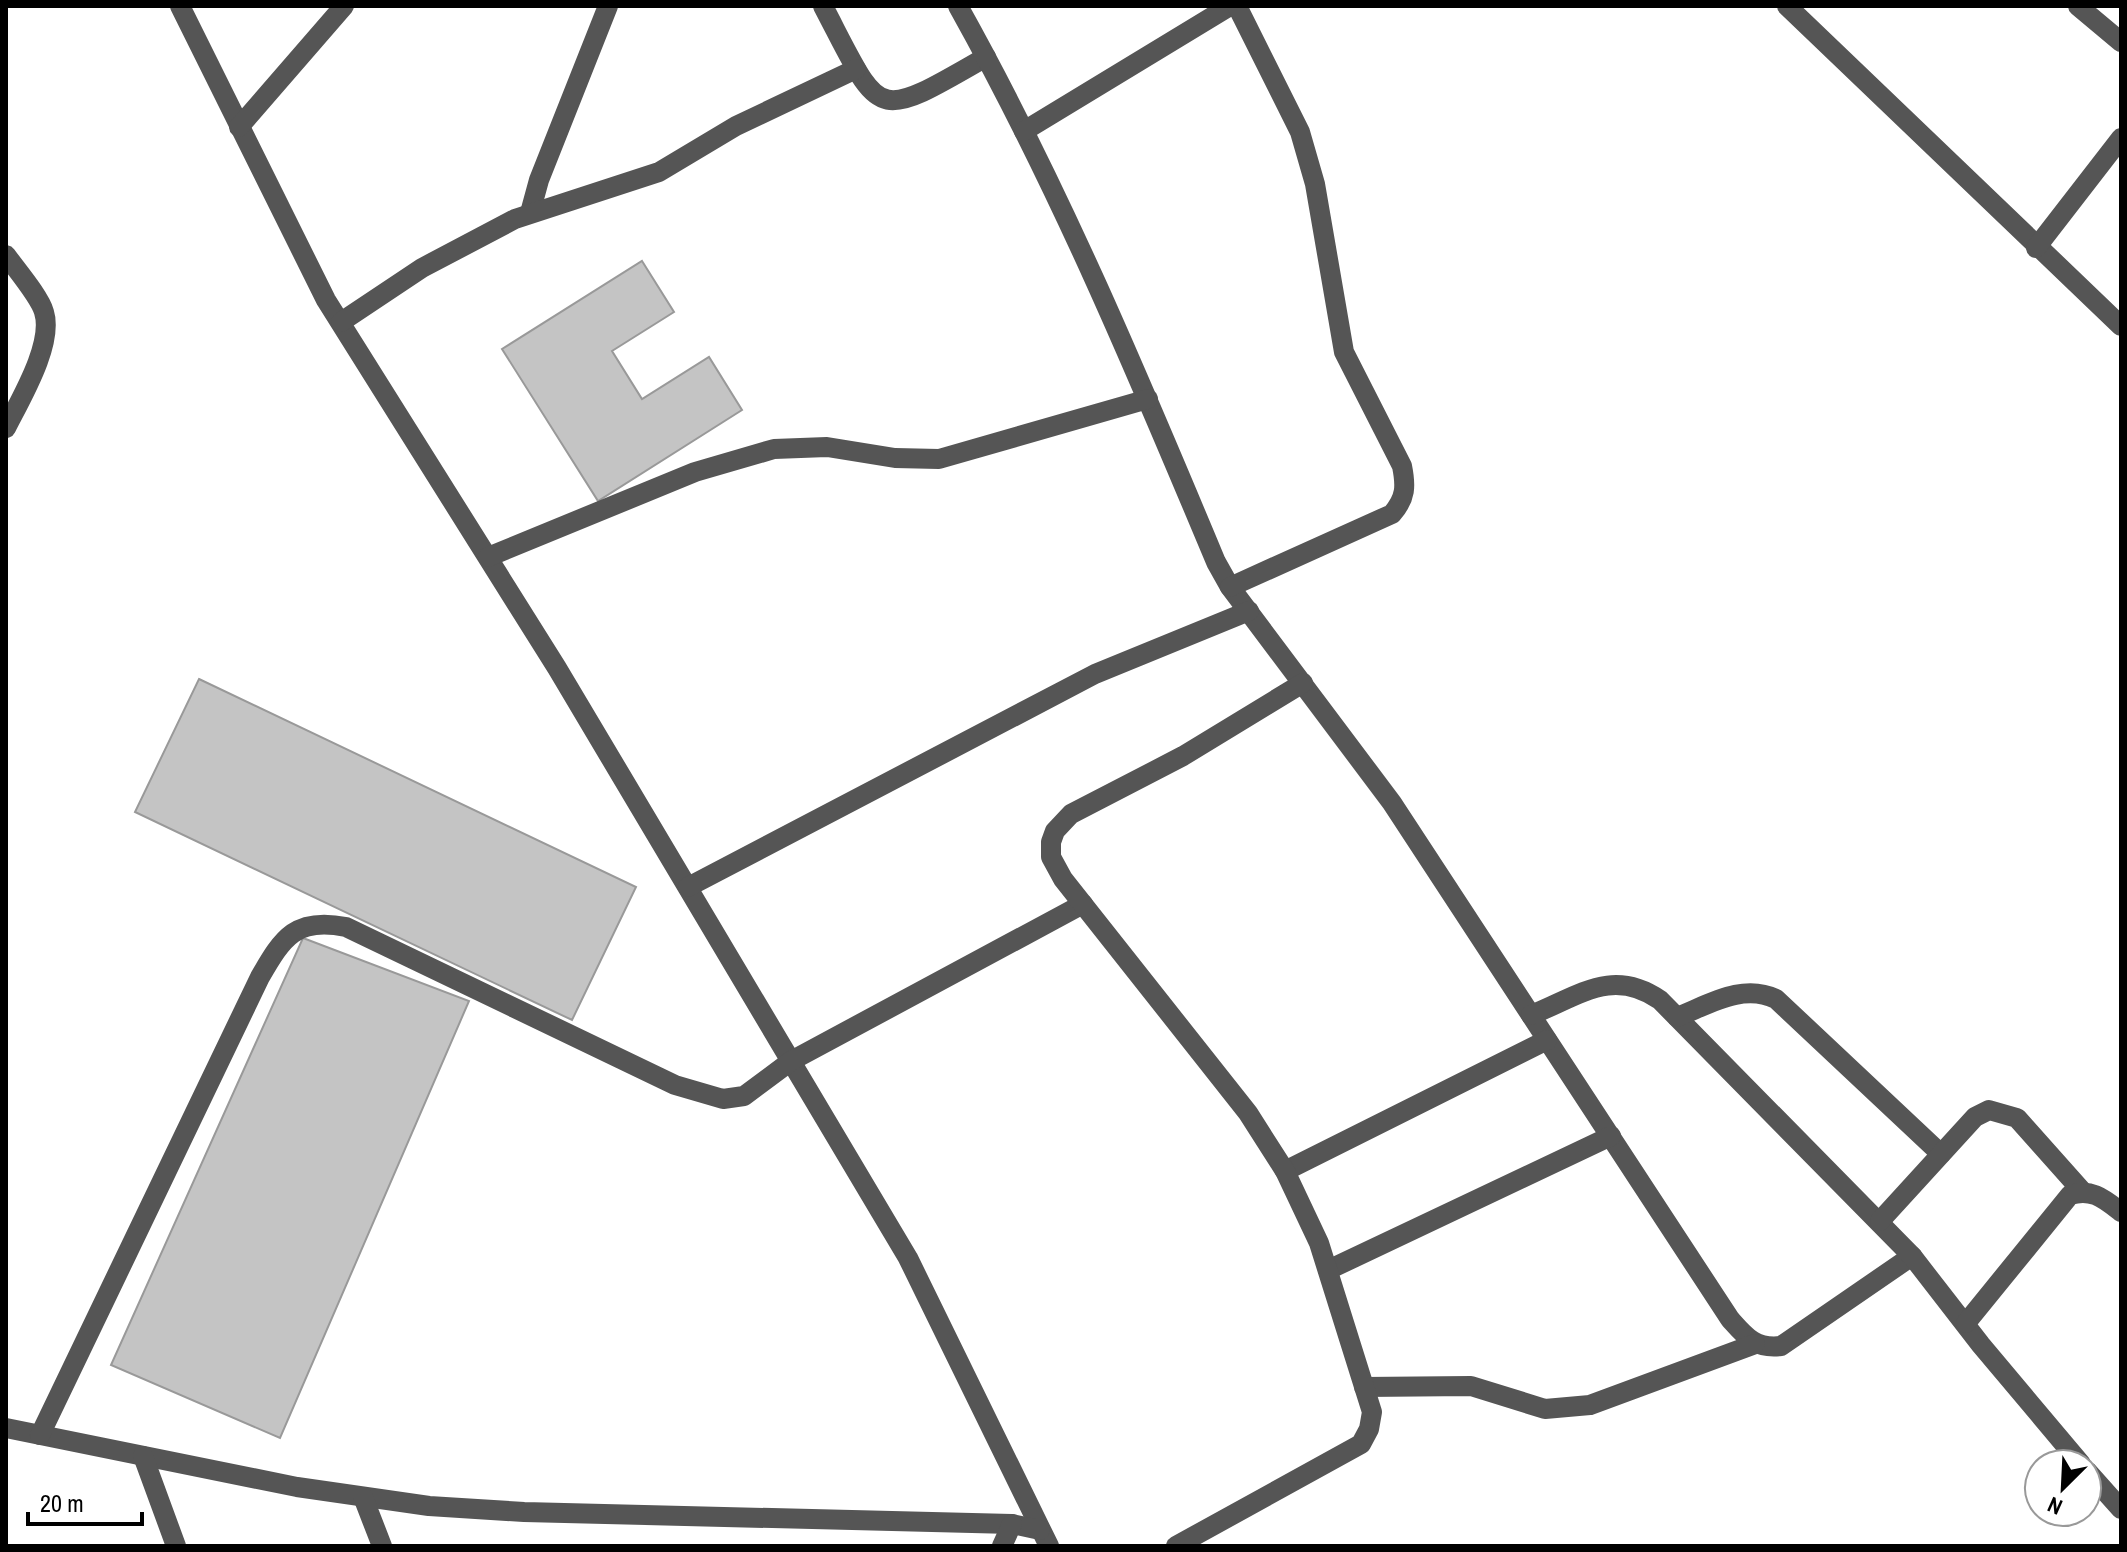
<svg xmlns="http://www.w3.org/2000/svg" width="2127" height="1552" font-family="'Archivo Narrow',sans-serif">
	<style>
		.building { fill: #c4c4c4; stroke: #999; stroke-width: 2 }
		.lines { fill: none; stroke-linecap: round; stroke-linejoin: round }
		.minor { stroke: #555; stroke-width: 20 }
	</style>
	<rect width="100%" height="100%" fill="#fff"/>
	<!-- building -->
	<g class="building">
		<path d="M642,261L674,312L612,351L642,399L709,357L742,410L598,501L502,349Z"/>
		<path d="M199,679L636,887L572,1020L135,812Z"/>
		<path d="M303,938L469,1001L280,1438L111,1365Z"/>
	</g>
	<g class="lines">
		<!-- minor -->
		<g class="minor">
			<path d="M180,6L326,300L557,668L908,1258L1049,1546"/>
			<path d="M823,6C882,119 872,123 986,57"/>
			<path d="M958,6C1058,185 1137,373 1216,562L1230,587L1392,803L1730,1319C1746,1337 1755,1349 1781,1346L1912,1256"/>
			<path d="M1787,6L2121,326"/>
			<path d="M2078,6L2121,42"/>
			<path d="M239,127L344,6"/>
			<path d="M1024,131L1230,6"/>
			<path d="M530,213L539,180L608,6"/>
			<path d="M2036,248L2121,138"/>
			<path d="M6,255C16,269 40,297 44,312C54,344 20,400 6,428"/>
			<path d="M341,322L422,268L515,219L659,172L736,126L856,69"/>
			<path d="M488,557L695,472L774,449L827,447L895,458L939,459L1148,399"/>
			<path d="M1230,587L1392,514C1406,498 1406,486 1402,466L1344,352L1315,184L1300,132L1237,6"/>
			<path d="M688,887L1095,674L1249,611"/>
			<path d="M1531,1015C1579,996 1612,967 1660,1000L1912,1256L1981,1345L2081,1464"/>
			<path d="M1677,1017C1710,1004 1743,983 1776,999L1941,1154"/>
			<path d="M1285,1171L1547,1040"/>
			<path d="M1880,1221L1975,1117L1989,1110L2017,1118L2082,1191"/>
			<path d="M1328,1270L1611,1136"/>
			<path d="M1966,1323L2070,1195C2092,1188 2104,1199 2121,1212"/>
			<path d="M1364,1387L1471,1386L1545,1409L1590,1405L1755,1344"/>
			<path d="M6,1428L297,1487L429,1506L524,1512L1012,1524L1040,1530"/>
			<path d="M40,1435L260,977C283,937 296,917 346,927L675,1085L723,1099L744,1096L791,1061L1083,904"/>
			<path d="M143,1456L176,1546"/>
			<path d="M2087,1471L2121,1509"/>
			<path d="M363,1497L382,1546"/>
			<path d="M1002,1546L1012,1524"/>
			<path d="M1176,1546L1361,1444L1369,1429L1372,1412L1319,1243L1285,1171L1248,1113L1063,879L1051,857V842L1055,831L1071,814L1183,756L1303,683"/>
		</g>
	</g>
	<!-- border -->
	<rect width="2127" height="1552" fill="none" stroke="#000000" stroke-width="16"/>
	<!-- north arrow -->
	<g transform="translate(2063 1488) rotate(204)"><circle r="38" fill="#ffffff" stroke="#999999" stroke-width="2"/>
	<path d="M0-6L14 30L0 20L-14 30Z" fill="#000000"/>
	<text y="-12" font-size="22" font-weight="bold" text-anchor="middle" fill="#000000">N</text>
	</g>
	<!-- scale -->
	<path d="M28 1512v12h114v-12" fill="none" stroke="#000000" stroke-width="4"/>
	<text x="40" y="1512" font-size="24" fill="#000000" stroke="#ffffff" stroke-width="6" paint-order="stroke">20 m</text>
</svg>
